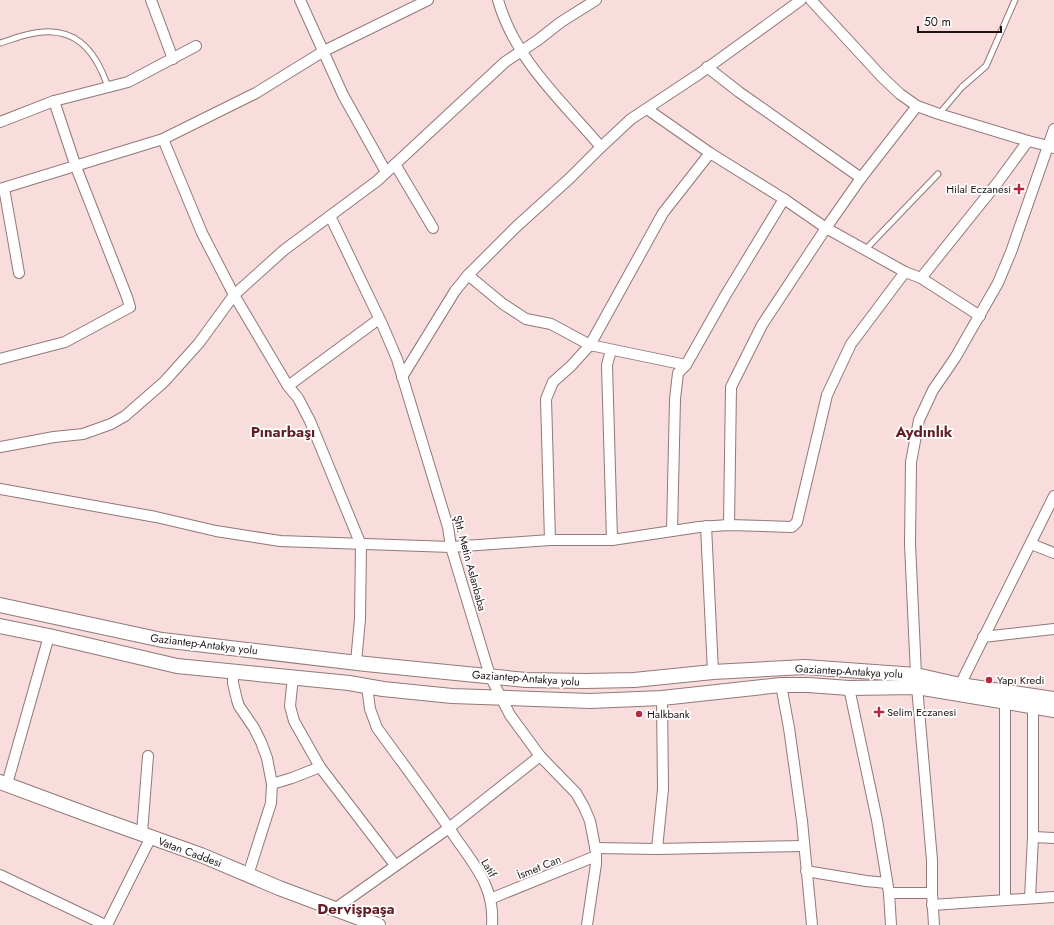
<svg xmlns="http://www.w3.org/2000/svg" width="1054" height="925" font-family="Jost,sans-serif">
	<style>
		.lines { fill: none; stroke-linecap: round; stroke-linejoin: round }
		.lane-casing { stroke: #927878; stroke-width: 7 }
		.street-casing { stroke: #927878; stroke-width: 12 }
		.secondary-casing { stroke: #927878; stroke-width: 16 }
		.lane { stroke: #fff; stroke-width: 5 }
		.street { stroke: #fff; stroke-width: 10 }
		.secondary { stroke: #fff; stroke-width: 14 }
		.poi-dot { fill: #b9273e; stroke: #fff; stroke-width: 1.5 }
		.labels { text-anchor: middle; stroke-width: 3.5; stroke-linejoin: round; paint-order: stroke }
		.poi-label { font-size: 11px; fill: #1e1414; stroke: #fff; text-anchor: start }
		.street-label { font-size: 11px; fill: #1e1414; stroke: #fff }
		.district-label { font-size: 15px; font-weight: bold; fill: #631d25; stroke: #fff }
	</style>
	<rect width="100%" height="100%" fill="#f9dcdc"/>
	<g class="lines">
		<!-- lane casing -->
		<g class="lane-casing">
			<g id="lane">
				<path d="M0,43C10,40 20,36 30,34C74,24 95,49 108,87"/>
				<path d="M939,114L962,87L986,66L1015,0"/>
				<path d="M865,250L938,174"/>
			</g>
		</g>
		<!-- street casing -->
		<g class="street-casing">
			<g id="street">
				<path d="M151,0L173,59"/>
				<path d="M300,0L343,95L386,172"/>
				<path d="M498,0C515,60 562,101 601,147"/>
				<path d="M811,0L882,77L900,94L917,106L939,114L1028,141L1049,146L1054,148"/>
				<path d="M707,67L739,92L861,178"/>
				<path d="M647,109L710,153L784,199L826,228L905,272L921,278L980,316"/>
				<path d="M0,122L54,101L128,82L196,46"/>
				<path d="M163,139L202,233L234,295L288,386L298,398L310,421L361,545L360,619L356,662"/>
				<path d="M395,164L433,228"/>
				<path d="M4,188L19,273"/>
				<path d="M0,189L163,139L256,93L324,51L428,0"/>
				<path d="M330,216L382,324L397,359L448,527L451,547L490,676L510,715L540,756L576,793L584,807L590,821L596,852V864L587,925"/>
				<path d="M468,275L503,304L526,319L551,324L590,345L686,365"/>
				<path d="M921,278L998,182L1028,141"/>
				<path d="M611,350L607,365L612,540"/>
				<path d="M0,359L65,342L130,307L127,297L76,167L54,101"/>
				<path d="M402,377L455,291L468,275L516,227L570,178L601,147L631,119L699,74L801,0"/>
				<path d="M288,386L379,319"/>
				<path d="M0,447L54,437L83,434L111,424L125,416L164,382L199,343L234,295L284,250L377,181L505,62L538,40L561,22L596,0"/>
				<path d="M0,489L156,517L216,531L280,541L451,547L550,540H612L699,527L729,525L792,527L797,522L827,395L851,344L905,272"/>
				<path d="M729,525L731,387L762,325L826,228L861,178L917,106"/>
				<path d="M706,526L713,672"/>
				<path d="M672,531L675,399L678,373L686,365L725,296L784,199"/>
				<path d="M550,540L546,399L553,382L571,366L590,345L663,213L710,153"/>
				<path d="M1031,544L1054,553"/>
				<path d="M983,637L1054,629"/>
				<path d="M233,672V683L237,700L239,706L254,728L261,742L267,758L272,784L271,803L248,875"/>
				<path d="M916,675L910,544L911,462L919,420L933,390L955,358L998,283L1011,252L1054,129"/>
				<path d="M293,677L290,706L294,721L320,767L395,865"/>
				<path d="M781,685L789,728L802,821L812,925"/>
				<path d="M960,685L1054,496"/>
				<path d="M367,686L370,709L377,728C404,765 432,802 457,840C467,854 478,868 485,884C491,897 493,910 492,925"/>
				<path d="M917,687L932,860V893L934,925"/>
				<path d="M849,688L877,820L889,893L891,925"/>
				<path d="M7,784L49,636"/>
				<path d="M272,784L292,778L320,767"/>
				<path d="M142,833L148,756"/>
				<path d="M1033,837L1054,838"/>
				<path d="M595,848L657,849L804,846"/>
				<path d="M657,849L663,789L662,698"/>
				<path d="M806,871L866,881L887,883"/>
				<path d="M0,875L105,925"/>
				<path d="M889,893H932"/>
				<path d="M1030,898L1033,837V706"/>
				<path d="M490,899L596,856"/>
				<path d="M1005,899V703"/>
				<path d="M932,905L1054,897"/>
				<path d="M336,908L449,828L540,756"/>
				<path d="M107,925L151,837"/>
			</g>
		</g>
		<!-- secondary casing -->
		<g class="secondary-casing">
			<g id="secondary">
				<path d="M0,605L162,640L366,664L526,680L585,681L634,680L713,672L805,667L916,675L960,685L1054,699"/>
				<path d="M0,626L49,636L177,666L349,683L383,689L452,696L590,701L662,698L781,685H808L849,688L917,687L1054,710"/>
				<path d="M0,782L89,815L201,855L279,888L378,925"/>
			</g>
		</g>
		<!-- lane -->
		<use href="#lane" class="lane"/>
		<!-- street -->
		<use href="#street" class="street"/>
		<!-- secondary -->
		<use href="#secondary" class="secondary"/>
	</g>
	<!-- markers -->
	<g class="poi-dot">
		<path d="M1017 183h4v4h4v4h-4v4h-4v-4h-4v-4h4z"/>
		<circle cx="989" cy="680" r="4"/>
		<path d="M877 706h4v4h4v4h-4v4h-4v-4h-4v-4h4z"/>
		<circle cx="639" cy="714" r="4"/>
	</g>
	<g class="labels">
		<!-- poi labels -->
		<g class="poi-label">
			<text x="1011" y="193" text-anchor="end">Hilal Eczanesi</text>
			<text x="997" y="684">Yapı Kredi</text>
			<text x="887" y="716">Selim Eczanesi</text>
			<text x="647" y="718">Halkbank</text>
		</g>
		<!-- street labels -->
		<g class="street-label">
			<text transform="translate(470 563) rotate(75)" y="4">Şht. Metin Aslanbaba</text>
			<text transform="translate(204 644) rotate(7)" y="4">Gaziantep-Antakya yolu</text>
			<text transform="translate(849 671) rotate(3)" y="4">Gaziantep-Antakya yolu</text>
			<text transform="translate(526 678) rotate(4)" y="4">Gaziantep-Antakya yolu</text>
			<text transform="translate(190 852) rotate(20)" y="4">Vatan Caddesi</text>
			<text transform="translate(539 867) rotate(-22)" y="4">İsmet Can</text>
			<text transform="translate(489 868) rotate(60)" y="4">Latif</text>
		</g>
		<!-- district labels -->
		<g class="district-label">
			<text x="283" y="437">Pınarbaşı</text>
			<text x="924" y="437">Aydınlık</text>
			<text x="356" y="914">Dervişpaşa</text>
		</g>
	</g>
	<!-- scale -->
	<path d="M918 26v6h83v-6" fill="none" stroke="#1e1414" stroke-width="2"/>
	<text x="924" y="26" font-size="12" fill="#1e1414" stroke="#ffffff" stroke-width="3" paint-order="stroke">50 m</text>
</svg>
